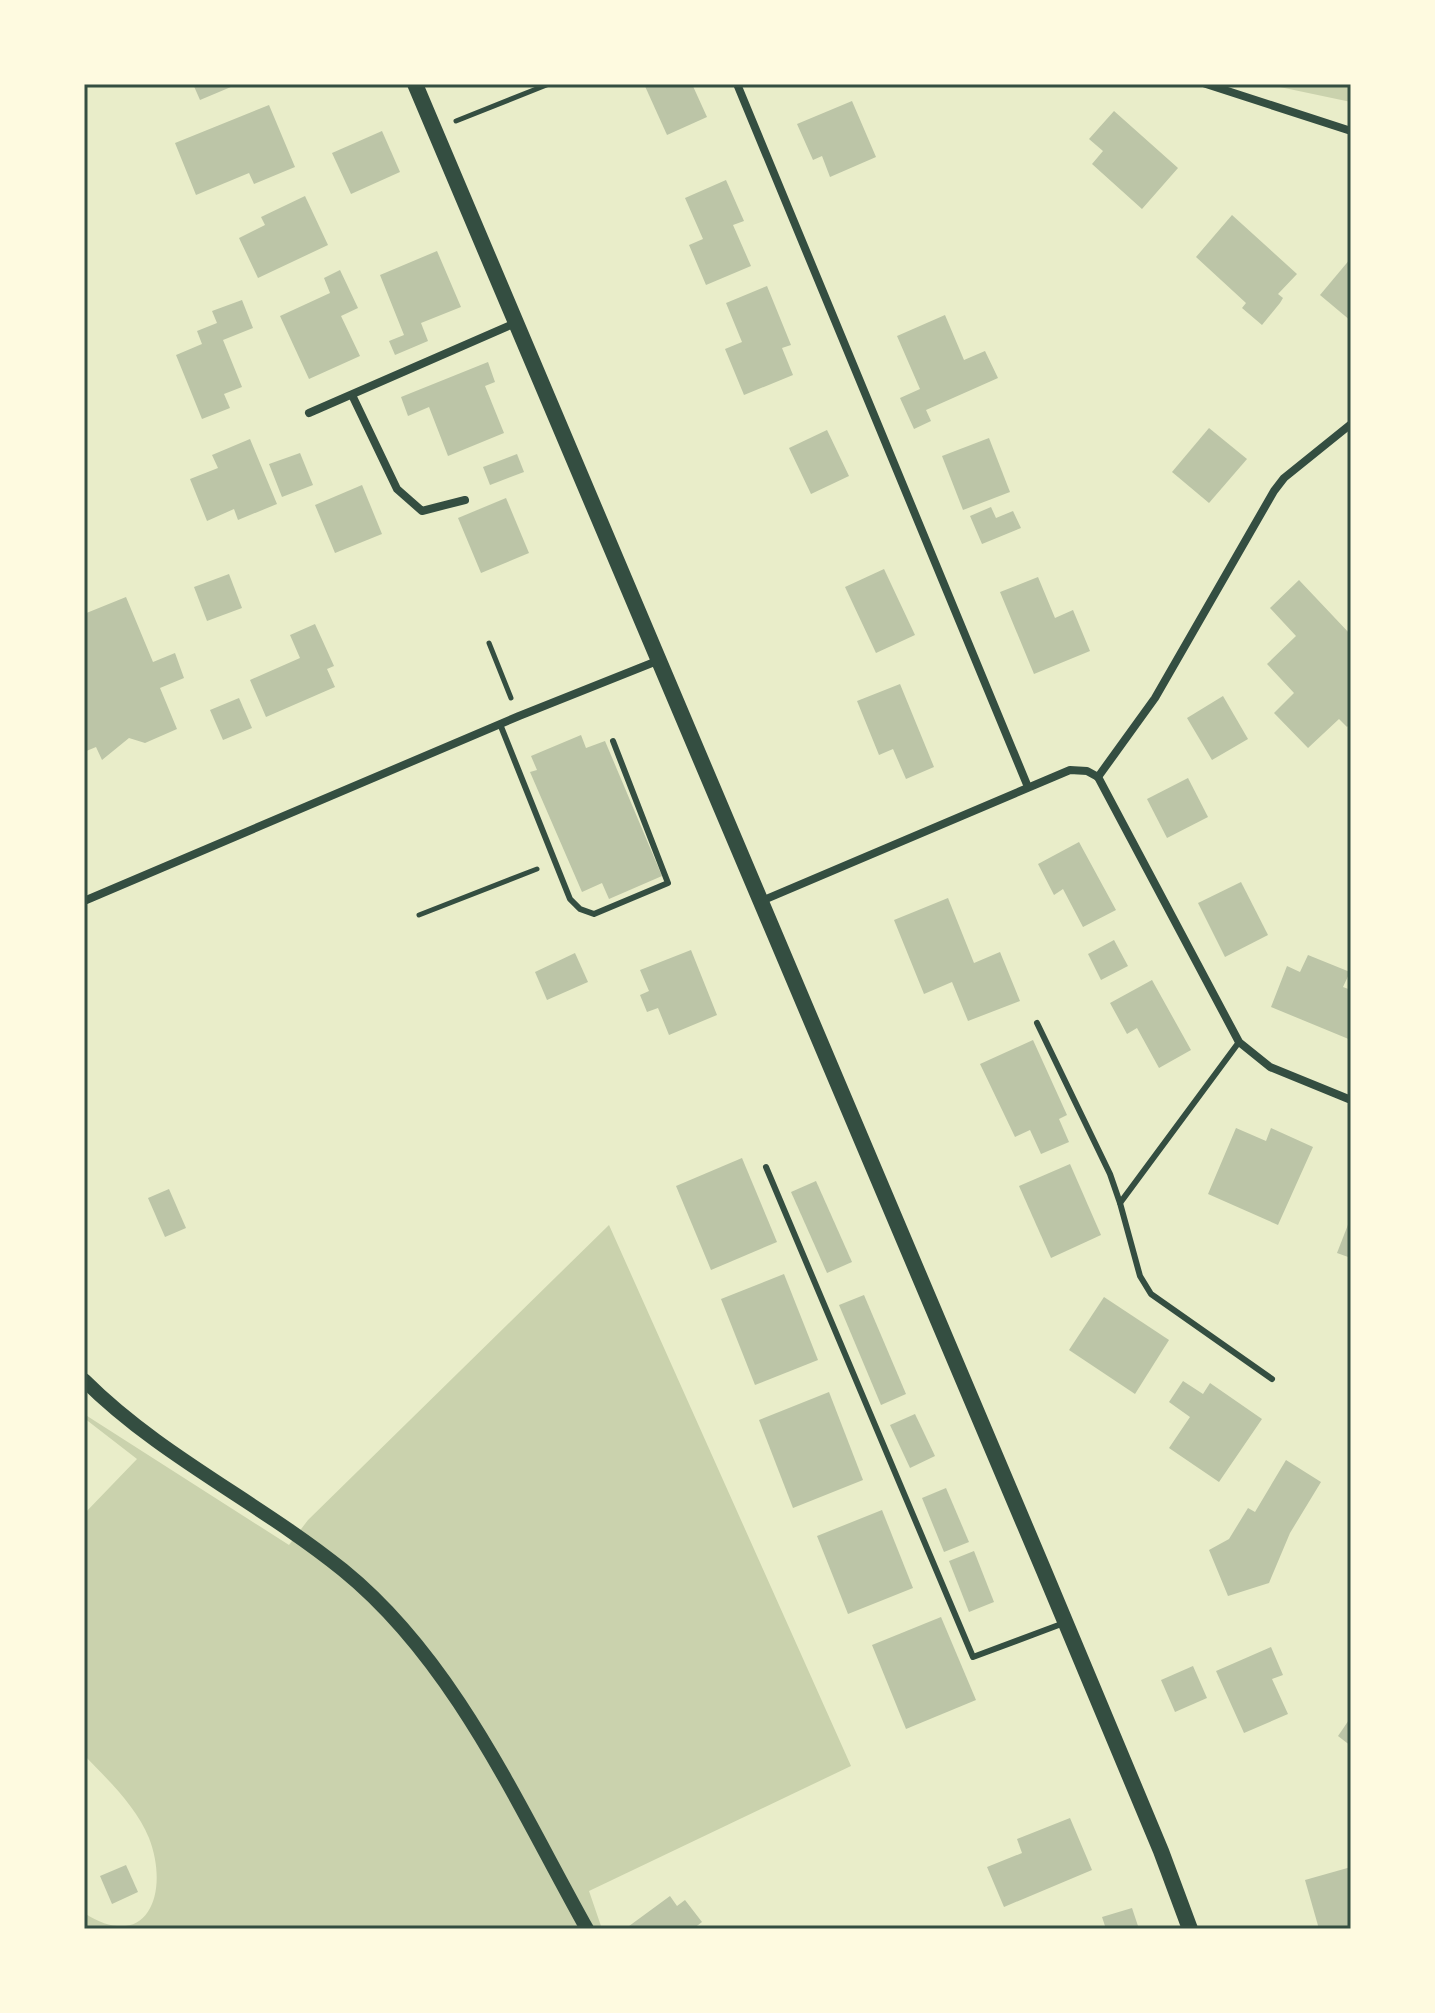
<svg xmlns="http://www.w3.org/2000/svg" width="1435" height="2013" font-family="Barlow,sans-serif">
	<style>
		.green { fill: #cad2ad }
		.building { fill: #bcc5a7 }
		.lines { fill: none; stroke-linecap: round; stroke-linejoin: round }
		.path { stroke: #344e41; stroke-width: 5 }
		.service { stroke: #344e41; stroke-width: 6 }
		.minor { stroke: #344e41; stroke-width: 8 }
		.tertiary { stroke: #344e41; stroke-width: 14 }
		.secondary { stroke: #344e41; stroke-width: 16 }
		.neatline { fill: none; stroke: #344e41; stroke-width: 3 }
	</style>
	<rect width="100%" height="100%" fill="#e9edc9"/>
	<!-- green -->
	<g class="green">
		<path d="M1268,84H1351V102L1275,86Z"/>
		<path d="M609,1225L851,1766L589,1891L602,1929H84V1913C148,1954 170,1892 149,1838C136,1806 107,1779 84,1755V1514L137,1459L84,1418V1414L289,1545L308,1520Z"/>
	</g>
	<!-- building -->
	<g class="building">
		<path d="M193,84H238L200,100Z"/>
		<path d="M644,84H692L707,117L667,135Z"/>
		<path d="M852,101L876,157L830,177L822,156L813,160L797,124Z"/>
		<path d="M269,105L295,167L254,184L249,173L196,195L175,143Z"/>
		<path d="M1114,111L1178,168L1142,209L1092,164L1103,151L1089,139Z"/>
		<path d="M382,131L400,172L351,194L332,153Z"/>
		<path d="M726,180L744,221L733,225L751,266L706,285L689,245L703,239L685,198Z"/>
		<path d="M305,196L328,245L258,278L239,238L265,225L261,217Z"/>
		<path d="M1232,215L1297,274L1278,294L1283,298L1280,303L1262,325L1242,308L1246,303L1196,257Z"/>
		<path d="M437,251L461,307L421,323L428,341L395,355L389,341L404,335L380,275Z"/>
		<path d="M1351,258V321L1320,295Z"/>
		<path d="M340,270L358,308L341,316L360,356L309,379L280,316L330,293L324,278Z"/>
		<path d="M767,286L791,345L782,348L793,375L744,395L725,349L742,342L726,303Z"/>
		<path d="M242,300L253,328L223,340L242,387L224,394L230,408L202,419L176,355L202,344L197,331L217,323L212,311Z"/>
		<path d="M945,315L964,360L985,351L998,378L926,410L931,421L914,429L900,398L920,389L897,336Z"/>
		<path d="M488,362L495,382L485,386L504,433L448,456L429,407L408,416L401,397Z"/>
		<path d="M1209,428L1247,459L1209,503L1172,472Z"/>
		<path d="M827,430L849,476L811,494L789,448Z"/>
		<path d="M989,438L1010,492L963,510L942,456Z"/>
		<path d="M250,439L277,504L238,520L234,509L207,521L190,479L218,468L212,455Z"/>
		<path d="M300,453L313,485L282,497L269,464Z"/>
		<path d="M517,454L524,472L490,485L483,467Z"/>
		<path d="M362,485L382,534L335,553L315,505Z"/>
		<path d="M506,498L529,553L481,573L458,518Z"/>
		<path d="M991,507L996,518L1013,511L1021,528L982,544L970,516Z"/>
		<path d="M884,569L915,635L876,653L845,587Z"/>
		<path d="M229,574L242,608L207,621L194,587Z"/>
		<path d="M1038,577L1055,618L1073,610L1090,651L1034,674L1000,592Z"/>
		<path d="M1299,580L1351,635V723L1347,727L1339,719L1308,748L1274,713L1294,693L1267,664L1296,636L1270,608Z"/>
		<path d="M126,597L153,662L175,653L184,678L160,688L177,729L145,743L129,738L102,760L96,747L84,752V614Z"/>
		<path d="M315,624L334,666L327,669L335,687L266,717L250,680L300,658L290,635Z"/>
		<path d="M900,684L934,767L906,779L893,749L879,755L857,701Z"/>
		<path d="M1223,696L1248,739L1212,760L1187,718Z"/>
		<path d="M239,698L252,728L223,740L210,710Z"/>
		<path d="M581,735L586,748L605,741L662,876L609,899L602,883L582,892L530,772L537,770L531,756Z"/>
		<path d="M1188,778L1208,817L1167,838L1147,799Z"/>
		<path d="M1079,842L1116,910L1083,927L1063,889L1054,895L1038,864Z"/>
		<path d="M1241,882L1268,935L1225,957L1198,903Z"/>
		<path d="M948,898L974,963L1000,952L1020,1001L968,1021L952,982L924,994L894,920Z"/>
		<path d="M1114,940L1128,966L1101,980L1088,954Z"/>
		<path d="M691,950L717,1015L669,1035L658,1008L647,1012L640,995L649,991L640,970Z"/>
		<path d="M575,953L588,982L547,1000L535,972Z"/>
		<path d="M1308,955L1350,972L1343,987L1351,990V1040L1271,1007L1287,966L1300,972Z"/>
		<path d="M1152,980L1191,1050L1159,1068L1137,1028L1127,1034L1110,1003Z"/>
		<path d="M1033,1040L1067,1115L1059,1119L1069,1142L1041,1154L1030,1130L1015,1137L980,1064Z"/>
		<path d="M1236,1128L1266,1141L1271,1128L1313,1147L1278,1225L1208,1194Z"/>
		<path d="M742,1158L777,1242L711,1270L676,1186Z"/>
		<path d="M1070,1164L1101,1235L1051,1258L1019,1186Z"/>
		<path d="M816,1181L852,1262L827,1273L791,1192Z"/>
		<path d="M169,1189L186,1228L165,1237L148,1198Z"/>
		<path d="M1351,1217V1258L1337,1253Z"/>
		<path d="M784,1274L818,1360L755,1385L721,1299Z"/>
		<path d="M864,1295L906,1394L881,1405L839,1305Z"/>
		<path d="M1104,1297L1169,1340L1135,1394L1069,1350Z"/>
		<path d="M1183,1381L1203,1394L1210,1383L1262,1419L1219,1482L1169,1448L1190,1417L1169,1402Z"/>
		<path d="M829,1392L863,1480L793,1508L759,1420Z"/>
		<path d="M915,1414L935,1456L910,1468L890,1425Z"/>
		<path d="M1286,1460L1321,1482L1290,1533L1269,1583L1228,1596L1209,1550L1229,1539L1248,1508L1255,1512Z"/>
		<path d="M946,1488L969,1542L944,1552L922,1498Z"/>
		<path d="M882,1510L913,1588L848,1614L817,1536Z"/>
		<path d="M974,1551L994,1602L969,1612L949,1561Z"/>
		<path d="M941,1617L976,1700L906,1729L872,1645Z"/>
		<path d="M1271,1647L1283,1675L1272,1679L1288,1714L1244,1733L1216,1671Z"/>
		<path d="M1193,1666L1207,1698L1175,1712L1161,1680Z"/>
		<path d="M1351,1717V1746L1338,1736Z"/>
		<path d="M1070,1818L1092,1870L1004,1907L987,1867L1022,1853L1017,1839Z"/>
		<path d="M126,1865L138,1892L112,1904L100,1876Z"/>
		<path d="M1351,1867V1929H1319L1305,1880Z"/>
		<path d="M670,1896L677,1906L685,1900L702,1922L693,1929H625Z"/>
		<path d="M1132,1908L1139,1929H1106L1102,1917Z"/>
	</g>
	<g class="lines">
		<!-- path -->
		<g class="path">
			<path d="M456,121L549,84"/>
			<path d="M489,643L511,698"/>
			<path d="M419,915L537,869"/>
		</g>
		<!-- service -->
		<g class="service">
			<path d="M500,724L570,899L580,909L594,914L668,883L613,741"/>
			<path d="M1037,1023L1110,1174L1120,1203L1239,1042"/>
			<path d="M766,1167L973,1657L1064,1623"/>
			<path d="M1120,1203L1140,1276L1151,1294L1272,1379"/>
		</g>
		<!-- minor -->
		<g class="minor">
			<path d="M737,84L1028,787"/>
			<path d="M1206,84L1351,131"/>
			<path d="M352,395L397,489L422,511L465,500"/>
			<path d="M309,413L513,324"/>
			<path d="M1098,777L1155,698L1274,491L1284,478L1351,424"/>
			<path d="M1098,777L1239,1042L1270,1067L1351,1100"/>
			<path d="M84,901L519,716L657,661"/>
			<path d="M759,902L1070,770L1087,771L1098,777"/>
		</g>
		<!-- tertiary -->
		<path class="tertiary" d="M84,1380C160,1456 259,1502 343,1570C455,1661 518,1806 587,1929"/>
		<!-- secondary -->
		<path class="secondary" d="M415,84L1044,1571L1161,1851L1190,1929"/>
	</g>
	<!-- border -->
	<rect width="1435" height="2013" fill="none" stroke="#fefae0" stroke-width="172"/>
	<rect x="86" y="86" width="1263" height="1841" class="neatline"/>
</svg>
